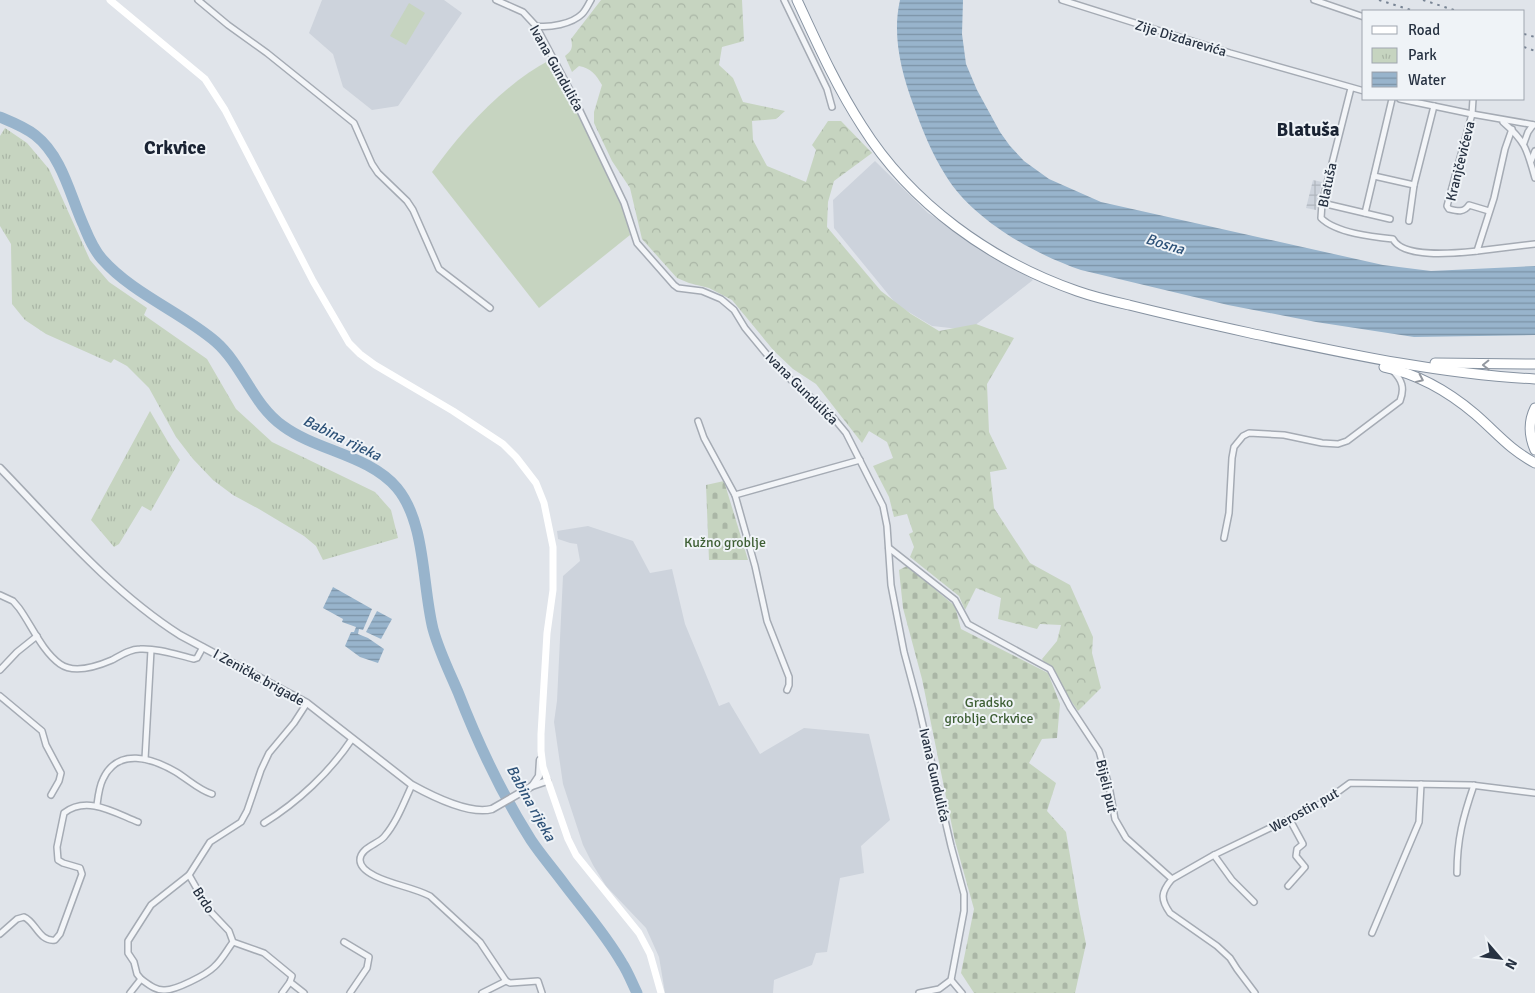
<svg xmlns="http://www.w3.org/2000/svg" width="1535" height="993" font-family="Signika,sans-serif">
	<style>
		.built { fill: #cdd3dc }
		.industrial { fill: url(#industrial-grid) }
		.grass { fill: #c6d4c0 }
		.forest { fill: url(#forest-crowns) }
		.cemetery { fill: url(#cemetery-stones) }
		.park { fill: url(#park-tufts) }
		.water { fill: url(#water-rules) }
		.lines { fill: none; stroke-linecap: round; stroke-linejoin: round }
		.river { stroke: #98b4cc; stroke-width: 11 }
		.minor-casing { stroke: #a5abb4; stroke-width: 8 }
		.tertiary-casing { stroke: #a5abb4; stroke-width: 9 }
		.trunk-casing { stroke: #8692a1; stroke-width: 11 }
		.minor { stroke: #f3f5f8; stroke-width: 5 }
		.tertiary { stroke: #f3f5f8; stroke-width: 6 }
		.secondary { stroke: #fff; stroke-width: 7 }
		.trunk { stroke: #fff; stroke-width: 9 }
		.rail { stroke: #788494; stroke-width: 2; stroke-dasharray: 2.5 5; stroke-linecap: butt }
		.oneway { stroke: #9398a0 }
		.labels { text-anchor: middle; stroke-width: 4; stroke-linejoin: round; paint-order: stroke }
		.street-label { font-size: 14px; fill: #273242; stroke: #eff3f7 }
		.park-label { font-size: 14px; fill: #3e5f34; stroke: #eff3f7 }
		.water-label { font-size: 15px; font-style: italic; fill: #2f5379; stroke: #eff3f7 }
		.district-label { font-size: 19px; font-weight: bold; fill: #1a2333; stroke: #eff3f7 }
	</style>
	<defs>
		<pattern id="industrial-grid" width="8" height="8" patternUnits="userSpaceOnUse" patternTransform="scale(1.25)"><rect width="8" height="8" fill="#cdd3dc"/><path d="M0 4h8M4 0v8" fill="none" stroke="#b0b6be"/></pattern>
		<pattern id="forest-crowns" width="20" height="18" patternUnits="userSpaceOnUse" patternTransform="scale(1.25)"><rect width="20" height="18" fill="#c6d4c0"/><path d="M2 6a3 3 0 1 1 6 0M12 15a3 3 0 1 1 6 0" fill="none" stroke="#aab6a6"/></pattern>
		<pattern id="cemetery-stones" width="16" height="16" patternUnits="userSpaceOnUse" patternTransform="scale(1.25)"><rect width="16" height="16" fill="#c6d4c0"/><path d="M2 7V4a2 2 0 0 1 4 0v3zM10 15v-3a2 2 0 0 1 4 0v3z" fill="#aab6a6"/></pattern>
		<pattern id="park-tufts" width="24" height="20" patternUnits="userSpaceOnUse" patternTransform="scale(1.25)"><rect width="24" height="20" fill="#c6d4c0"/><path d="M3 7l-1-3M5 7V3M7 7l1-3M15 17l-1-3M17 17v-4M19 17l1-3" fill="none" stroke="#aab6a6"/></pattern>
		<pattern id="water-rules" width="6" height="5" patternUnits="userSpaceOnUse" patternTransform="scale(1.25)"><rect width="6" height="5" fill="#98b4cc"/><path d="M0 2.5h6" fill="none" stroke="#7c93a7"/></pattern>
	</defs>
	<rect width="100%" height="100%" fill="#e0e4ea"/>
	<!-- built -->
	<g class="built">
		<path d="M322,0H444L462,13L398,106L372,110L343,87L333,54L309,33Z"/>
		<path d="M875,161L928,213L1033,280L969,330L932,326L897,305L834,228L833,200Z"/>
		<path d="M588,526L633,541L650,573L672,569L685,624L719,706L729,702L760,754L804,728L869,734L890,820L861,846L864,873L840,878L827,952L816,953L812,965L774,980L773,993H665L659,957L646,928L606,886L593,865L583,845L563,784L554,722L557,701L563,576L580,561L577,544L570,543L558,539L557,531Z"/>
	</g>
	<!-- industrial -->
	<path class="industrial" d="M1313,180L1322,182L1316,210L1306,208Z"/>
	<!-- grass -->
	<g class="grass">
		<path d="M409,3L425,13L406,45L390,36Z"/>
		<path d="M550,60L623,203L630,235L539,308L432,172C462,130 504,84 550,60Z"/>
	</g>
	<!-- forest -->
	<path class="forest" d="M601,0H742L744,41L722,47L719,65L733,78L743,102L785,111L776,119L752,121L753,140L767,166L806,182L816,150L812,145L828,121H841L872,153L834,181L828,202L827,227L881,291L911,314L939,331L976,324L1014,338L987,384L989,432L1007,469L990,472L994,508L1030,563L1070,585L1093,637L1092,653L1101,688L1078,711L1042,659L1057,641L1061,625L1040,624L1037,629L998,619L1001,598L976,588L965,610L959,596L910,557L914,547L909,534L913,532L907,514L894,517L889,497L873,466L893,458L887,442L869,431L862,443L816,384L793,369L774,351L732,300L709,288L689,283L677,278L642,239L630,188L612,161L594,123V112L602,85C596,75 591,68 579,66L572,72L565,56C572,51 573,47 571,39Z"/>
	<!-- cemetery -->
	<g class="cemetery">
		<path d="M724,481L748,560H709L706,485Z"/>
		<path d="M907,566L955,606L961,629L1048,673L1060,704L1057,738L1042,739L1029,763L1056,783L1047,811L1066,832L1079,909L1086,944L1075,993H974L961,973L974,909L955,841L922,679L903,608L899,570Z"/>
	</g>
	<!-- park -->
	<g class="park">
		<path d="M5,128L27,143L49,169L90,260L109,282L147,308L144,315L207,359L236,409L272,442L375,492L391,510L398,538L323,560L316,546L304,536L259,509L233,495L213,480L193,459L176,437L149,388L127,366L114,359L111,363L46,334L25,320L12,304L11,244L0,226V136Z"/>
		<path d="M150,411L168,442L180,460L151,511L142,506L119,544L114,547L91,520Z"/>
	</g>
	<!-- water -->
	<g class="water">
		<path d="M900,0H963L962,34L966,64L977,90L1000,132L1010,146L1024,161L1049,179L1101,202L1383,265L1431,271L1535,266V335L1414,337L1316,322L1228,305L1081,270C1034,254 973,220 946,176C932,154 922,129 913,104C901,71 892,35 900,0Z"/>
		<path d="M333,587L372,609L363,630L359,629L358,634L368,638L384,649L378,663L360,657L345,646L351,632H354L356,627L342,622L343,619L323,608Z"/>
		<path d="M377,611L392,619L381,639L366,632Z"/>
	</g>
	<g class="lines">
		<!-- river -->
		<path class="river" d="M0,117C12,122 25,127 35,135C62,156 70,195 83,224C88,236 93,249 102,259C133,294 181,312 216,342C243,366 253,405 283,426C317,451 369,455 397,488C426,523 422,585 433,629C439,651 449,671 458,692C477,741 503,796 531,840C541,855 554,870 565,885C584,910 606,935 622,963C628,972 632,983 637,993"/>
		<!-- minor casing -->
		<g class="minor-casing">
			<g id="minor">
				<path d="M198,0L228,25L267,53L354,123L372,164L378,173L407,201L413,210L439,269L490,308"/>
				<path d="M496,0L523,12L536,26L571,92L624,203L637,243L674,285L678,288L702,291L721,299L734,310L745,328L769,357L791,380L831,415L846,433L883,506L887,526L891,585L904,652L919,708L951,846L964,894V911L951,980L939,989L919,993"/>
				<path d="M784,0L827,89L832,107"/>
				<path d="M1062,0L1230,53L1364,91"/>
				<path d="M1314,0L1364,17"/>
				<path d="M536,26C549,28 572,24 582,14C586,10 588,5 591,0"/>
				<path d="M1351,88L1322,203L1321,218C1336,233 1373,237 1393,239C1403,259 1457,253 1477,251"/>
				<path d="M1400,99L1472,114L1535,125"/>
				<path d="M1473,99L1472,114L1447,206L1449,209C1457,211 1464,213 1469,205L1489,211"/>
				<path d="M1503,122C1526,142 1527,150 1535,178"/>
				<path d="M1512,129L1505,149L1494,198L1477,251L1535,244"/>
				<path d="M1524,143L1528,132L1533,125"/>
				<path d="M1531,161L1535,151"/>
				<path d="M1374,176L1414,185"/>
				<path d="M1322,203L1390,219"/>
				<path d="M1365,213L1392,99"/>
				<path d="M1409,221L1414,185L1434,106"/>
				<path d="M698,421L704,438L735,495L755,566L767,621L789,677V685L787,690"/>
				<path d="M735,495L860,460"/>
				<path d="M1224,538L1229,513L1232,458L1234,447L1243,436L1249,433L1284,435L1322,443L1338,444L1347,441L1400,401C1405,388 1402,380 1393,371"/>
				<path d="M889,548L955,600L968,624L1050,669L1070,707L1099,751L1109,786L1115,819L1126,838L1172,879C1161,892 1160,899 1170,913L1217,946L1230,958L1237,969L1255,993"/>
				<path d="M0,595L13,601L19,608C32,626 42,651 60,664C74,674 98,666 112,660C121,655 130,649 140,649C158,648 177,655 194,659L197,658L203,647"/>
				<path d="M0,670L17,652L37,636"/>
				<path d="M0,696L42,731L46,745L61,773L59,781L51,795"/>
				<path d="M145,759L151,650"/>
				<path d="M412,785C404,802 397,822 384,837C378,844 360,848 360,860C360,868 369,873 375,876C393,885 412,887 430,896L480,942L506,981L510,983L538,981L542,993"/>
				<path d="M97,805C98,797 99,787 103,779C118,747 152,758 176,772C189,780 199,790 212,794"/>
				<path d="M264,823C298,802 330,772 352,739"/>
				<path d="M1214,855L1232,880L1254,902"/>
				<path d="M1457,873C1457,839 1463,817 1474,785"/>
				<path d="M1172,879L1214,855L1324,802L1350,783L1471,785L1535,793"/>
				<path d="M1288,886L1305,867L1296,856L1297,849L1303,844L1290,820"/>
				<path d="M1372,933L1419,822L1421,784"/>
				<path d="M0,934L17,919L24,917C36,922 39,942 55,940L60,934L82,874L80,868L63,863L58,860L57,847L64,813C87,795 115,813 138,822"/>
				<path d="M233,942L264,953L292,976L290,982L304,993"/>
				<path d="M344,942L369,957L367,968L350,993"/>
				<path d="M141,979L137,974L134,962L128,953V941L151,905L189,875"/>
				<path d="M951,980L962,993"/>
				<path d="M130,993L141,979C148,984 156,991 165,990C176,990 206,975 214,967C222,960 227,950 233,942L229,931L209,910L189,875L210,842L241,822L247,811L261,770L269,753L294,723L307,703"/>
				<path d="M282,993L290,982"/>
				<path d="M482,993L506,981"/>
			</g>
		</g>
		<!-- tertiary casing -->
		<g class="tertiary-casing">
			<g id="tertiary">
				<path d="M0,468C57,527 111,591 180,635L307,703L412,785C432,796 469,815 492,809L532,786L547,781"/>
				<path d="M533,785L539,776L540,760"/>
			</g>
		</g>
		<!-- trunk casing -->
		<g class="trunk-casing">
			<g id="trunk">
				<path d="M797,0C817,43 836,86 862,126C911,204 991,261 1077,291C1094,297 1111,301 1129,305C1169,315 1209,324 1250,333C1344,353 1438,374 1535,379"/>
				<path d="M1435,363L1535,364"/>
				<path d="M1384,367C1418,374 1449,392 1475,414C1497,433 1509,449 1535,463"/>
				<path d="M1535,408C1528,422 1529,436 1535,450"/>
			</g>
		</g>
		<!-- minor -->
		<use href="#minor" class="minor"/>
		<!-- tertiary -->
		<use href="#tertiary" class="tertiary"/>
		<!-- secondary -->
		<path class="secondary" d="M110,0L205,79L225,110L313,281L349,343L360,354L375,365L453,411L503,444L516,457L536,483L544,503L553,547V590L547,633L541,734V751L543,767L568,839L576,855L639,933L650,954L661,993"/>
		<!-- trunk -->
		<use href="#trunk" class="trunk"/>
		<!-- rail -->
		<g class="rail">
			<path d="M1379,0L1414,11"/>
			<path d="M1423,0L1457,11"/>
			<path d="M1524,34L1535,37"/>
			<path d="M1524,47L1535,51"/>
		</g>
	</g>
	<!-- one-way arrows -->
	<defs><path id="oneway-chevron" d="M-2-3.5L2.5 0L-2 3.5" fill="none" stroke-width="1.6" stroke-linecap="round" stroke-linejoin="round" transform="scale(1.25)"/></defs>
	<g class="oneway">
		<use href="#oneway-chevron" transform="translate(1486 365) rotate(179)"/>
		<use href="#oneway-chevron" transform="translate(1420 379) rotate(25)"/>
	</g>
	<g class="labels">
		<!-- street labels -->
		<g class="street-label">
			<text transform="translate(1181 38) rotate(17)" y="5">Zije Dizdarevića</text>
			<text transform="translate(557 68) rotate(61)" y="5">Ivana Gundulića</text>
			<text transform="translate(1460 161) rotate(-76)" y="5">Kranjčevićeva</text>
			<text transform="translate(1327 185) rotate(-78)" y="5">Blatuša</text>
			<text transform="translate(802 388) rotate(45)" y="5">Ivana Gundulića</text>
			<text transform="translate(259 677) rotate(29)" y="5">I Zeničke brigade</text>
			<text transform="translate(935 775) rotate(77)" y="5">Ivana Gundulića</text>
			<text transform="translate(1107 786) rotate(77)" y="5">Bijeli put</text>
			<text transform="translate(1304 810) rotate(-29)" y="5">Werostin put</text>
			<text transform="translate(204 900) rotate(57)" y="5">Brdo</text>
		</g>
		<!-- park labels -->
		<g class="park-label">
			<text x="725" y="547">Kužno groblje</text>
			<text x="989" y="707">Gradsko<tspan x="989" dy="16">groblje Crkvice</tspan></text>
		</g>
		<!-- water labels -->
		<g class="water-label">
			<text transform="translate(1165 244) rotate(17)" y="5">Bosna</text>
			<text transform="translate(342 438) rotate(26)" y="5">Babina rijeka</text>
			<text transform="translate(531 803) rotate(61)" y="5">Babina rijeka</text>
		</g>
		<!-- district labels -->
		<g class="district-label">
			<text x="1308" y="136">Blatuša</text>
			<text x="175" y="154">Crkvice</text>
		</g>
	</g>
	<!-- legend -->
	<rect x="1362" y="10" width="162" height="90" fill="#eff3f7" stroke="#9fa6af"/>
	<rect x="1372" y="26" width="25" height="8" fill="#ffffff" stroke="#9fa6af"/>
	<text x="1408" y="35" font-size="15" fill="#273242">Road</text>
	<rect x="1372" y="48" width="25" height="15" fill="url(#park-tufts)" stroke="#9fa6af"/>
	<text x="1408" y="60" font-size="15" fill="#273242">Park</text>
	<rect x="1372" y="72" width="25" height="15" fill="url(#water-rules)" stroke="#9fa6af"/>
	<text x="1408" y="85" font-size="15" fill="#273242">Water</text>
	<!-- north arrow -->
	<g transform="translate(1500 958) rotate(118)" stroke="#eff3f7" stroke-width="4" paint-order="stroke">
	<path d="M0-4L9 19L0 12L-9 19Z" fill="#273242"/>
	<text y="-8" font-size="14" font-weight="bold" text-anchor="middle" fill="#273242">N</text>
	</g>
</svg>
